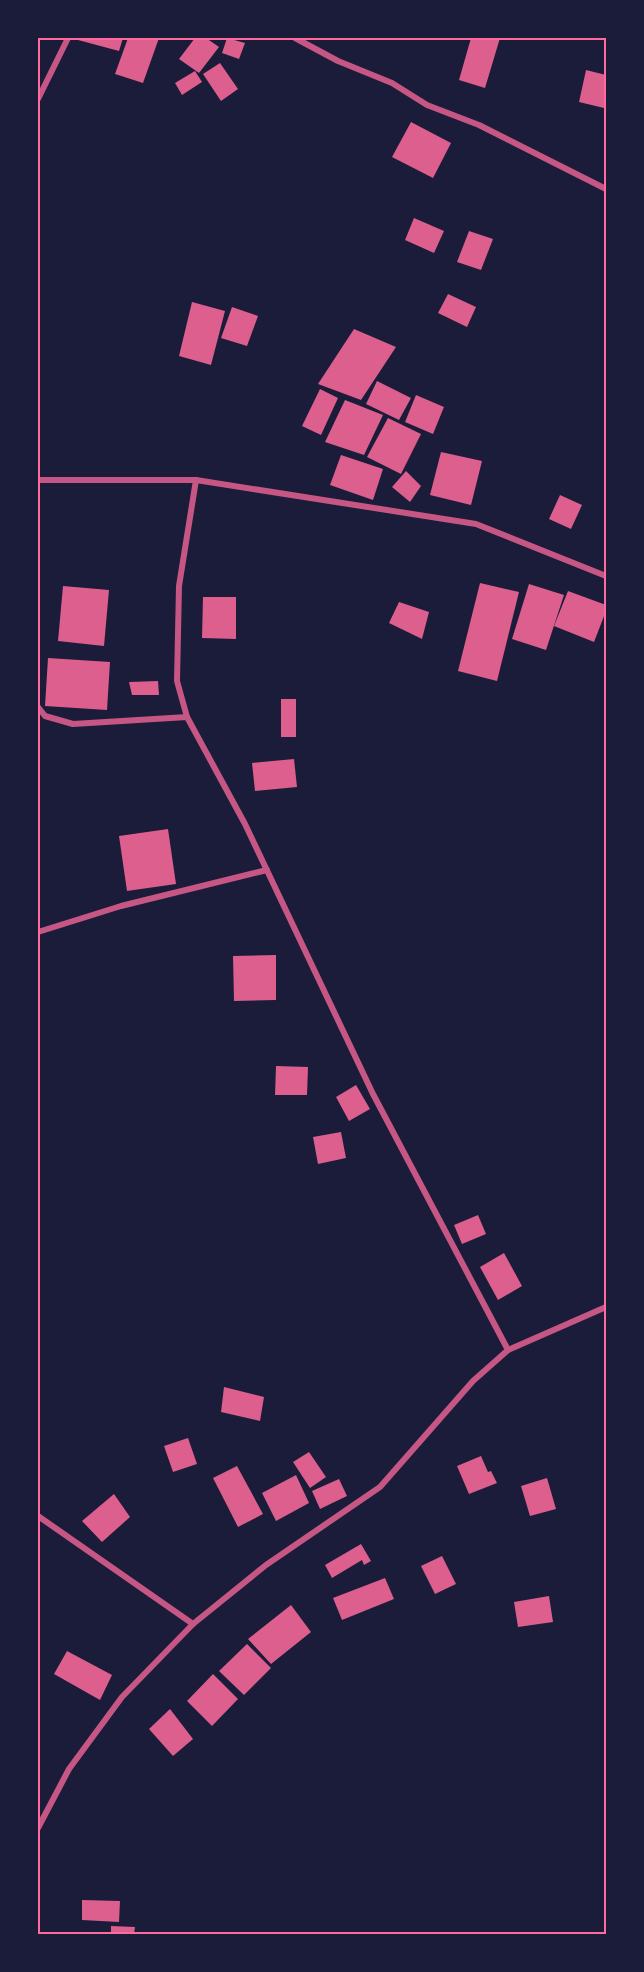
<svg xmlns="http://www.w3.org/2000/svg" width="644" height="1972" font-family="Spectral,serif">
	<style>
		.building { fill: #dd5f8e }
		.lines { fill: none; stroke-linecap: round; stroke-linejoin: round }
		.minor { stroke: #c65784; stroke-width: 6 }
		.neatline { fill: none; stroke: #ff6b9d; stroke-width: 2 }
	</style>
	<rect width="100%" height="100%" fill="#1b1b3a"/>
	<!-- building -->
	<g class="building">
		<path d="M79,38H123L119,51L78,40Z"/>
		<path d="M128,38H159L143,83L115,74Z"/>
		<path d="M195,38H206L219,47L199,73L179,59Z"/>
		<path d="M227,38L245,43L239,59L222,53Z"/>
		<path d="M471,38H500L485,88L459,80Z"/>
		<path d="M220,63L238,89L221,101L203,74Z"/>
		<path d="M586,70L606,75V99L604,108L579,102Z"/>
		<path d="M195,71L202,82L182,95L175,83Z"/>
		<path d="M411,122L451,143L433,178L392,157Z"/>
		<path d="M414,218L444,231L434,253L405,240Z"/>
		<path d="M469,231L493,239L481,270L457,262Z"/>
		<path d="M448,294L476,307L467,327L438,313Z"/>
		<path d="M192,302L225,311L211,365L179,356Z"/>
		<path d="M232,307L258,316L247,346L221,338Z"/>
		<path d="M354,329L396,347L361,400L318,384Z"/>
		<path d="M377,381L411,398L399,420L366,404Z"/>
		<path d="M320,389L338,398L321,435L302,426Z"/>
		<path d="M416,395L444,407L433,434L405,422Z"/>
		<path d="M345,400L383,415L364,455L325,442Z"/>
		<path d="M388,418L421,434L401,474L367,457Z"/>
		<path d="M441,452L482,461L471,505L430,495Z"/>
		<path d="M341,455L383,469L373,500L330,485Z"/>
		<path d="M406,471L421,486L410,502L392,487Z"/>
		<path d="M560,495L582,505L571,529L549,519Z"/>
		<path d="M480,583L519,592L497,681L458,671Z"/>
		<path d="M529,584L564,595L546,650L512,639Z"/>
		<path d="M63,586L109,590L104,646L58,641Z"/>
		<path d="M568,591L606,605V611L594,642L554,626Z"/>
		<path d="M203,597H236V639L202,638Z"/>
		<path d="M399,602L429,612L422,639L389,623Z"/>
		<path d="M48,658L110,662L107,710L45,706Z"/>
		<path d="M158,681L159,695H132L129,682Z"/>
		<rect x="281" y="699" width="15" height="38"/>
		<path d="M294,759L297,787L255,791L252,763Z"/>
		<path d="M168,829L176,884L127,891L119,836Z"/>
		<path d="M276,955V1000L234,1001L233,956Z"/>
		<path d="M276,1066L308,1067L307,1095H275Z"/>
		<path d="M356,1085L370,1109L349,1121L336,1097Z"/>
		<path d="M341,1132L346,1158L318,1164L313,1137Z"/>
		<path d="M478,1215L486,1234L462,1244L454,1225Z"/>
		<path d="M504,1253L522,1286L498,1300L480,1267Z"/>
		<path d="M224,1387L264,1397L260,1421L221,1412Z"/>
		<path d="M188,1438L197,1464L173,1472L164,1446Z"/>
		<path d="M309,1452L326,1477L310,1488L293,1462Z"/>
		<path d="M481,1456L488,1472L491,1471L497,1483L469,1494L457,1466Z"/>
		<path d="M237,1466L263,1514L238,1527L213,1478Z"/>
		<path d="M296,1475L309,1503L276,1521L262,1493Z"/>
		<path d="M547,1478L556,1509L530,1516L521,1486Z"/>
		<path d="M339,1479L347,1496L320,1509L312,1491Z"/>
		<path d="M114,1494L130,1517L102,1542L82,1521Z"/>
		<path d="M361,1544L371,1561L364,1565L362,1560L332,1578L325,1565Z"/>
		<path d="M442,1556L456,1584L435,1594L421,1566Z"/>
		<path d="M385,1578L394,1599L342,1620L333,1598Z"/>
		<path d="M549,1596L553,1622L518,1627L514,1602Z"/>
		<path d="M291,1605L311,1632L271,1664L248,1639Z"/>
		<path d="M247,1644L271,1668L244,1695L219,1671Z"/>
		<path d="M67,1651L112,1675L100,1700L54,1674Z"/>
		<path d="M213,1674L238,1699L212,1726L187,1701Z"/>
		<path d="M170,1709L193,1739L173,1756L149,1729Z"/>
		<path d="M82,1900L120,1901L119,1922L82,1920Z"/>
		<path d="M111,1926L135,1927L134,1934H111Z"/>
	</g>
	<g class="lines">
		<!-- minor -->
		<g class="minor">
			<path d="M295,38L338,61L392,83L427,105L479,125L606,189"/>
			<path d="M38,99L68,38"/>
			<path d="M38,480H196L476,524L606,576"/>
			<path d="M196,480L179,586L177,681L187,717L245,824L373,1094L508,1350"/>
			<path d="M38,707L45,716L73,724L187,717"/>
			<path d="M38,932L121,906L267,870"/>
			<path d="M38,1516L193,1624"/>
			<path d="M38,1828L69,1769L122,1697L193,1624L266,1565L380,1487L473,1381L508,1350L606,1307"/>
		</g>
	</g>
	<!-- border -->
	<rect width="644" height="1972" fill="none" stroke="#1b1b3a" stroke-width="78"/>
	<rect x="39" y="39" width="566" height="1894" class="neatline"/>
</svg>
